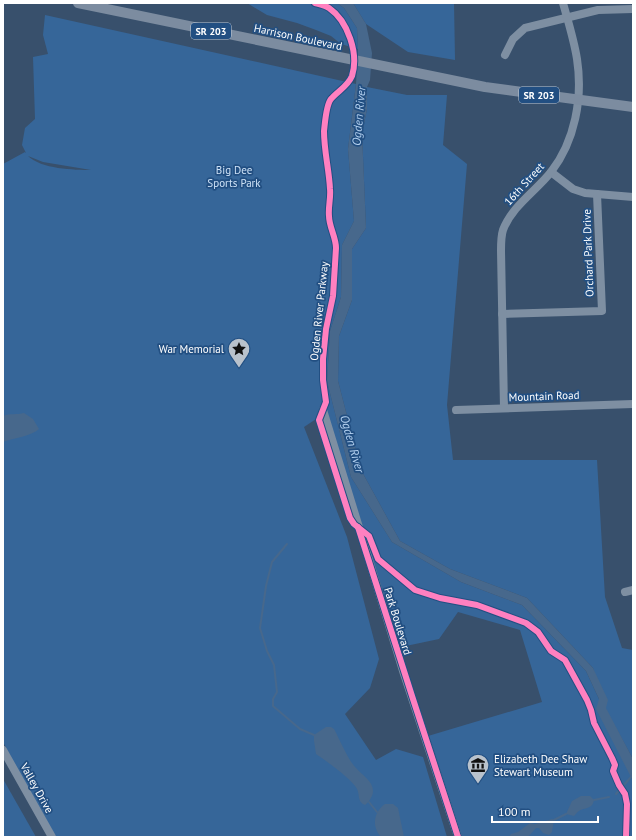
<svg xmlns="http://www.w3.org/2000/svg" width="636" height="840" font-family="'PT Sans',sans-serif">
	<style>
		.green { fill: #366699; fill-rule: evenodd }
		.water { fill: #47688c }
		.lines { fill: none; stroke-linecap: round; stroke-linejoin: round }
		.stream { stroke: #47688c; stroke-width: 2 }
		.minor { stroke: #7e8fa2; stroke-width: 8 }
		.major { stroke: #7c8ca0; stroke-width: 10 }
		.cycleway-casing { stroke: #224f82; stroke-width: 8 }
		.cycleway { stroke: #ff80c0; stroke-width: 6 }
		.labels { text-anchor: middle; stroke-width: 3.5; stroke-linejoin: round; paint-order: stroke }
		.shield { fill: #224f82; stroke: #bdcada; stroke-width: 1 }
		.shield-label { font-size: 10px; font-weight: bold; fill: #fff }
		.street-label { font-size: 11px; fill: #fff; stroke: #224f82 }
		.park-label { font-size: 11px; fill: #cde1f6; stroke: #224f82 }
		.poi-label { font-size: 11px; fill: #fff; stroke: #224f82; text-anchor: end }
		.water-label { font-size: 12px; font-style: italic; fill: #b4d1f0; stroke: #224f82 }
	</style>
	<rect width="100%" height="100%" fill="#38506c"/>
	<!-- green -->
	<g class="green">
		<path d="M247,3H337L344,8L357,28L358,49L341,44L331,36L316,30L297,23L267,15Z"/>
		<path d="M353,3H454L455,60L408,52L366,24Z"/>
		<path d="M45,15L356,84L348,149L354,221L342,245L341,297L330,331L327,381L351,477L392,542L461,582L522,605L586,671L599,699L633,781V837H459L428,736L542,702L520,630L458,612L439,639L401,647L325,413L304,427L347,537L379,659L370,688L345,714L376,760L396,749L423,757L447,837H56L24,782L3,742V164L25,152L26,153L22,145L25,128L35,119L33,57L48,54L43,35ZM28,156L43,162L91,170C74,170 41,169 28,156Z"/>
		<path d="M367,87L407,95H447L443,145L467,164L447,405L453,460H597L605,597L622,648L633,650V759L605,708L593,668L527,598L450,569L400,541L361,470L338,381L339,336L352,300V249L366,228L362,133L367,109Z"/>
		<path d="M3,779L36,837H3Z"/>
	</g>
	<!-- water -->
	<g class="water">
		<path d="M337,3H353L366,24L372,53L370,80L367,87V109L362,133L366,228L352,249V300L339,336L338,381L361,470L400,541L450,569L527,598L593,668L608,700L606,708L633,759V781L596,709L599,699L586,671L522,605L461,582L392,542L351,477L327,381L330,331L341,297L342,245L354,221L348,149L356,84L358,49L357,28L344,8Z"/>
		<path d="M24,413L33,419L39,429C31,436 14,438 3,442V416C10,413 17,415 24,413Z"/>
		<path d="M326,727H331L334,729C340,740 348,760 356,768C362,775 373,781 373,791C373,796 369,802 365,805C357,802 360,795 357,789C352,779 326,761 316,754L314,741V735Z"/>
		<path d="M581,796H590L594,800C592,810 585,807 579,811C577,812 576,814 574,816L566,814L572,801Z"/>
		<path d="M385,804H393L398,808L404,837H381C371,826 374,812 385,804Z"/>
		<path d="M552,819L554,820L552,832L549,835L543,833L539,828H536L528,837H509L511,834L518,832L530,823L535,824Z"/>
	</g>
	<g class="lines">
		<!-- stream -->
		<g class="stream">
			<path d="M287,544L272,562L266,586L260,628L267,651L274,665L277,692L273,699V706L300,729L314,735"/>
			<path d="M616,794L631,777L633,774"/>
			<path d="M594,800L609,797"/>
			<path d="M369,802L377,812"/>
			<path d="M554,820L566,814"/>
		</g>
		<!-- minor -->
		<g class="minor">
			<path d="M505,55L513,39L525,28L598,10L633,9"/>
			<path d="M551,172L573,189L585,193L633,197"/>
			<path d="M502,314L602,311L597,194"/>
			<path d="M504,408L501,251C501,244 501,236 503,230C512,206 536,191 551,172C575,141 583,98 577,59C574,40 568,21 563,3"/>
			<path d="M323,410L404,674L458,837"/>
			<path d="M456,410L633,404"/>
			<path d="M625,592L633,590"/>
			<path d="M3,750L52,837"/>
		</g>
		<!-- major -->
		<path class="major" d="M78,3L485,87L633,107"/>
		<!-- cycleway casing -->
		<g class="cycleway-casing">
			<g id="cycleway">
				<path d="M315,3C319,4 325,5 329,8C348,21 359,54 352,76C348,86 338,91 331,99C326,105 325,123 324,131C324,151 329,169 330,189C331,198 328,207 329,216C329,227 336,237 336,248L333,296L326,329L323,359V380L326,402L319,420L350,518L354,524L369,536L378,559L415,590L440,598L477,605L526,623L538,632L551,651L565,660L587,700L591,710L594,723L612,758L615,765L613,771L619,785L625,794L627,804L626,837"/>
				<path d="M358,527L412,696L458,837"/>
			</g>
		</g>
		<!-- cycleway -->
		<use href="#cycleway" class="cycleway"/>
	</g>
	<!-- icons -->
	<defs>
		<g id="sight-pin" transform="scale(1.15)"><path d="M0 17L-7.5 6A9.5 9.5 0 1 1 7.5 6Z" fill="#b9c2cc" stroke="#224f82"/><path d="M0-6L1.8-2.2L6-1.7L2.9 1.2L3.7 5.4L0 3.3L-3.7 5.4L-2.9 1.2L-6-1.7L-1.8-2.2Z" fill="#111"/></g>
		<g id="museum-pin" transform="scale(1.15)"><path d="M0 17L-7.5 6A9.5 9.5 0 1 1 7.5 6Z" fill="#b9c2cc" stroke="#224f82"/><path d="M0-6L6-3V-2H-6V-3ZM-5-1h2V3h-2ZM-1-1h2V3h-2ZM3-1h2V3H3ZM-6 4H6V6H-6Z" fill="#111"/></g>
	</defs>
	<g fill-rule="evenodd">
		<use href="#sight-pin" x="239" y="349"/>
		<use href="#museum-pin" x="478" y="765"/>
	</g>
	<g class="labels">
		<!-- shield labels -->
		<g class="shield">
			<rect x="191" y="23" width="40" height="16" rx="3"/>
			<rect x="519" y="87" width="40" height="16" rx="3"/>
		</g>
		<g class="shield-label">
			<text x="211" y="35">SR 203</text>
			<text x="539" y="99">SR 203</text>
		</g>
		<!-- street labels -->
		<g class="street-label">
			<text transform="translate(298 37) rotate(12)" y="4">Harrison Boulevard</text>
			<text transform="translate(524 184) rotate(-48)" y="4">16th Street</text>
			<text transform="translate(588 253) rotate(-92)" y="4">Orchard Park Drive</text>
			<text transform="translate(319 311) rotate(-84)" y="4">Ogden River Parkway</text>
			<text transform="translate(544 396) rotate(-2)" y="4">Mountain Road</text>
			<text transform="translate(398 621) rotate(73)" y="4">Park Boulevard</text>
			<text transform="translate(37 788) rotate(61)" y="4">Valley Drive</text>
		</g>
		<!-- park labels -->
		<g class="park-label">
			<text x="234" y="174">Big Dee<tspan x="234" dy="13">Sports Park</tspan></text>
		</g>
		<!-- poi labels -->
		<g class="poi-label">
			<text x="224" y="353">War Memorial</text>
			<text x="494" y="763" text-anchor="start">Elizabeth Dee Shaw<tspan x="494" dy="13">Stewart Museum</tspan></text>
		</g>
		<!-- water labels -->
		<g class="water-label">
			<text transform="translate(359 116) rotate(-85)" y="4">Ogden River</text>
			<text transform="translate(352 444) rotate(74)" y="4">Ogden River</text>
		</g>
	</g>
	<!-- border -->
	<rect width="636" height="840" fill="none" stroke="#ffffff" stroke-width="8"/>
	<!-- scale -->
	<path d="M492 816v6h106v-6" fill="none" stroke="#ffffff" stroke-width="2"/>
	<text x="498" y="816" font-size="12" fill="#ffffff" stroke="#224f82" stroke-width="3" paint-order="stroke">100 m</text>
</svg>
